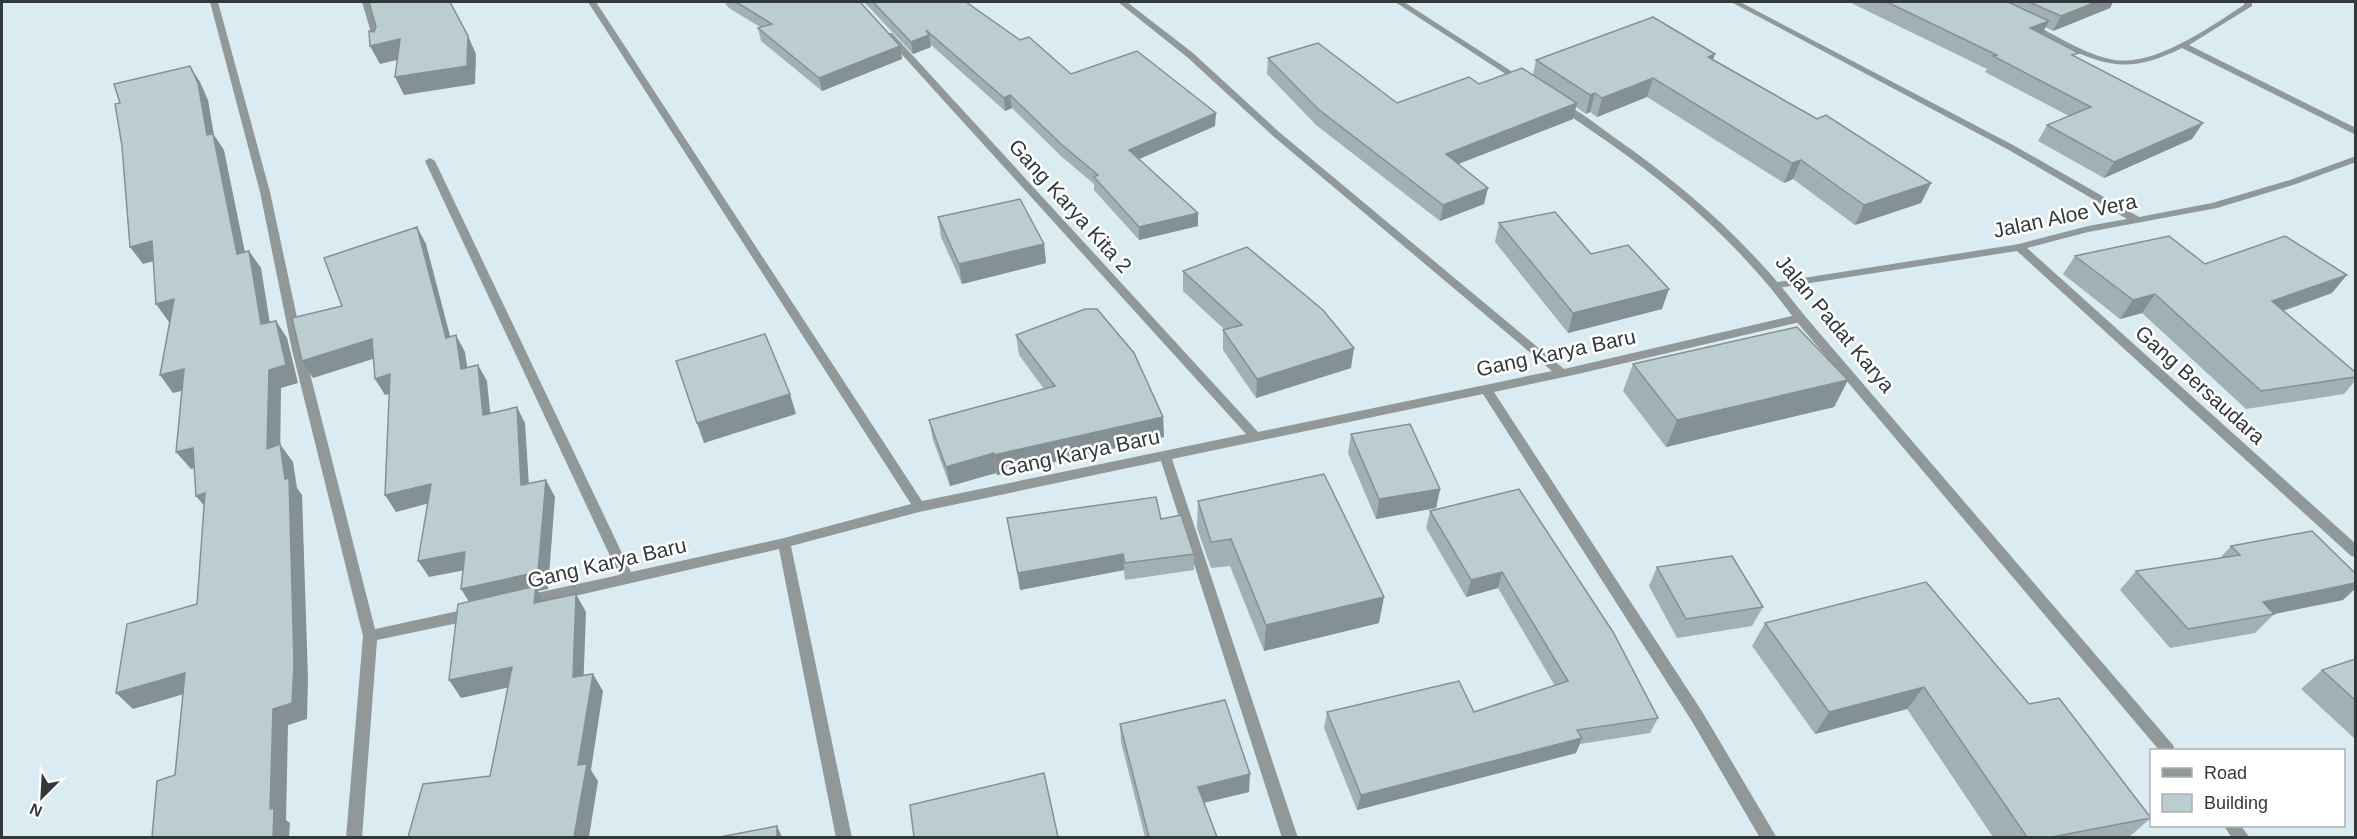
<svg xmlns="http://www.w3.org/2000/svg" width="2357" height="839" font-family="Arial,sans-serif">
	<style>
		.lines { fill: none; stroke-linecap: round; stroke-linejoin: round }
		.minor { fill: #91989a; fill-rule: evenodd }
		.tertiary { fill: #91989a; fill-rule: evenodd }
		.wall { fill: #a2b0b5 }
		.shaded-wall { fill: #849093 }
		.building { fill: #bccdd2; stroke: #849093; stroke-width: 1.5 }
		.labels { text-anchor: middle; stroke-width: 5; stroke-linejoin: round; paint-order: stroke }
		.street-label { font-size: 21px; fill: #32393b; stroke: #fff }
	</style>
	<rect width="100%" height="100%" fill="#daecf1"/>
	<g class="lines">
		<!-- minor -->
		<g class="minor">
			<path d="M210,2H218L270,192L304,350L375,629L472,608L477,610L479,614L477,618L472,620L377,640L362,838H346L363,636L292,350L260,192Z"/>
			<path d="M362,2H370L383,46L382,48L375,46Z"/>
			<path d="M588,2H596L922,501L1246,434L886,37V33H892L1258,432L1552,371L1273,136L1187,57L1118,2H1127L1193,53L1279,132L1564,369L1800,314L1804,315L1806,318L1800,322L1578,374L1494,392L1703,713L1777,838H1760L1693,723L1483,394L1172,459L1298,838H1282L1161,461L919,512L791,546L852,838H836L779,549L527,607L522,605L520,601L522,597L527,595L619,575L425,161L430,158L435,161L631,572L784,538L911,504Z"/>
			<path d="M1731,2H1740L2013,145L2139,217L2212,203L2290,180L2356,156V162L2296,184L2217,208L2088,232L2027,248L2356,544V557L2351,556L2017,251L1778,288L1774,287L1773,285L1778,282L2019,244L2088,226L2127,219L2007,149Z"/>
			<path d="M2244,2H2252V6L2189,45L2356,128V135L2182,48C2133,72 2110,69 2061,45C2049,39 2034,33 2024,25L2031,23C2058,36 2085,55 2115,60C2156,66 2211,26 2244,5Z"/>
		</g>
		<!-- tertiary -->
		<g class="tertiary">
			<path d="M1395,2H1404L1525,80L1524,82H1518Z"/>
			<path d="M1561,103C1580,110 1598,126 1615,138C1687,188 1751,245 1804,315L2173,745L2175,750H2159L1796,321C1728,228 1653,171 1558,108V104Z"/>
			<path d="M2224,826H2241L2250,838H2232Z"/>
		</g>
	</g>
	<!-- wall -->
	<g class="wall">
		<path d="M724,2H860L900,46L902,59L822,91L761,41L758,28L760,27L729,8Z"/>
		<path d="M864,2H966L1020,40L1071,74L1215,126L1139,159L1198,226L1139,240L1094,190V184L1062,157L1012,108L1005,111L930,44L931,47L913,54Z"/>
		<path d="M1849,2H2113L2110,8L2053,31L2045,27L2042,34L2076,57L2192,139L2104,178L2038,141L2047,125L2069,116L1985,72L1987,69Z"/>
		<path d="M1268,58L1397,103L1479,84L1533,75L1536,60L1713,59L1931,183L1921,203L1855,225L1793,179L1784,183L1647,97L1597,117L1590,112L1586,114L1576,107L1573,119L1458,164L1484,204L1440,221L1316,125L1267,74Z"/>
		<path d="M938,217L1044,244L1046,263L962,284L941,237Z"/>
		<path d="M1499,223L1662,309L1568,333L1495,242Z"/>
		<path d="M2075,256L2205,264L2332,293L2283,311L2355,372V381L2344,394L2246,409L2142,313L2120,319L2063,274Z"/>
		<path d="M1183,271L1351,368L1256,398L1223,350V330H1225L1183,291Z"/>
		<path d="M1016,335L1163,417L1164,437L997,475L996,473L950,486L933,440L929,420L1044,389L1019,355Z"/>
		<path d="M1633,364L1848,380L1834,407L1666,447L1623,391Z"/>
		<path d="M1351,434L1440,489L1436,508L1376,519L1348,453Z"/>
		<path d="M1519,489L1658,718L1650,733L1580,744L1576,753L1357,810L1324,728L1327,712H1474L1555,686L1498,588L1466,597L1426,528L1430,511Z"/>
		<path d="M1198,501L1379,623L1264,651L1230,566L1211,568L1197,528Z"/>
		<path d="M1007,518L1161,519L1194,554V570L1125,580L1124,570L1020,590Z"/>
		<path d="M2231,546L2343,600L2274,614L2255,633L2170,648L2120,590L2136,571L2220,558Z"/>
		<path d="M1657,567L1763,607L1752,626L1677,638L1649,586Z"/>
		<path d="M1765,623L2029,704L2151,818L2129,837H1993L1907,709L1815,734L1752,646Z"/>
		<path d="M2355,659V739L2301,689L2322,670Z"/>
		<path d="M1120,724L1249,792L1204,803L1217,837H1145L1121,742Z"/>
	</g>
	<!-- shaded-wall -->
	<g class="shaded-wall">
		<path d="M2096,2H2113L2110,8L2053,31L2061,16Z"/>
		<path d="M2049,21L2041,36L2030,28Z"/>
		<path d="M929,35L931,47L913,54L911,42Z"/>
		<path d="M468,36L476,54L475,84L404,95L395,77Z"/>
		<path d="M400,39L409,57L380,64L370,46Z"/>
		<path d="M900,46L902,59L822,91L819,78Z"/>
		<path d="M1715,54L1709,72L1708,57Z"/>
		<path d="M190,66L200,82L208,100L214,135L224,150L249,272L237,254L207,135Z"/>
		<path d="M1653,78L1647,97L1597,117L1602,98Z"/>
		<path d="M1595,93L1590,112L1586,114L1590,95Z"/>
		<path d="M1010,95L1012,108L1005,111L1004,98Z"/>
		<path d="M1577,103L1573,119L1443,170L1446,154Z"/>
		<path d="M1216,113L1215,126L1130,163L1129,150Z"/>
		<path d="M2203,123L2192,139L2104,178L2114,162Z"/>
		<path d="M1801,160L1793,179L1784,183L1792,163Z"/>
		<path d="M1931,183L1921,203L1855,225L1864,205Z"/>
		<path d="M1488,188L1484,204L1440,221L1443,205Z"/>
		<path d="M1198,213V226L1139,240V227Z"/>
		<path d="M417,227L426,244L455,355L446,338Z"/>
		<path d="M152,241L165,258L143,264L130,247Z"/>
		<path d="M1044,244L1046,263L962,284L959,264Z"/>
		<path d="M249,251L261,268L273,342L261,324Z"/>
		<path d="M2347,275L2332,293L2257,320L2272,301Z"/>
		<path d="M1669,289L1662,309L1568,333L1573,313Z"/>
		<path d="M2155,294L2142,313L2120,319L2133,300Z"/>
		<path d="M174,299L186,317L169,322L156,304Z"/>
		<path d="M276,321L287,338L298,383L281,388L280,466L267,449L269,370Z"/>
		<path d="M456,335L465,352L470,386L461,369Z"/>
		<path d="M372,339L382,356L313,378L302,361Z"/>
		<path d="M1354,348L1351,368L1256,398L1257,379Z"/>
		<path d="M478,365L487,381L492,431L483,415Z"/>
		<path d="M184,369L198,387L173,393L160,375Z"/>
		<path d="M390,374L400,391L385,395L375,379Z"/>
		<path d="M1848,380L1834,407L1666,447L1677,420Z"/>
		<path d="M790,394L796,414L704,443L697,423Z"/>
		<path d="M517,407L525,423L530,501L521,485Z"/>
		<path d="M1163,417L1164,437L997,475L994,455Z"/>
		<path d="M280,444L293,462L297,488L302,495L308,679L307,719L288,725L286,820L290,823L289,837H273L270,809L273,709L285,479Z"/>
		<path d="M193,448L206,465L191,469L176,452Z"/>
		<path d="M994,453L996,473L950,486L946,467Z"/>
		<path d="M546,480L555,497L548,589L538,591L546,604L471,605L461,589Z"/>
		<path d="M431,484L441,500L396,512L385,495Z"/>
		<path d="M1440,489L1436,508L1376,519L1379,499Z"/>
		<path d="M205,493L210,513L196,496Z"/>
		<path d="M465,552L476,568L429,577L418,561Z"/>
		<path d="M1123,554L1124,570L1020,590L1018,573Z"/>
		<path d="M1502,572L1498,588L1466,597L1471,580Z"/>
		<path d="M2355,583V589L2343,600L2274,614L2263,602Z"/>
		<path d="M576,594L586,612L583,694L573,677Z"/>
		<path d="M1384,597L1379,623L1264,651L1266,625Z"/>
		<path d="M512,667L523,684L461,698L449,680Z"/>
		<path d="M185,673L201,689L133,709L116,693Z"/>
		<path d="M593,674L603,691L591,770L598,781L589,837H574L578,765Z"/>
		<path d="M1924,687L1907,709L1815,734L1829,712Z"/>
		<path d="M1582,738L1576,753L1357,810L1361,795Z"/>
		<path d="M1250,774L1249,792L1198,804V787Z"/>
		<path d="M777,826L782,837H777Z"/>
	</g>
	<!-- building -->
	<g class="building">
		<path d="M369,2H450L468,36L467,66L395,77L400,39L370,46L369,31L374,32L376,27Z"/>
		<path d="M736,2H860L900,46L819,78L758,28L772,24Z"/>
		<path d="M873,2H966L1020,40L1029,37L1071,74L1137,51L1216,113L1129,150L1198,213L1139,227L1094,177L1098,175L1061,144L1010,95L1004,98L926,30L929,35L911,42Z"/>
		<path d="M1887,2H2008L2049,21L2030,28L2079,53L2072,55L2203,123L2114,162L2047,125L2091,107L1993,56L1997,55Z"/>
		<path d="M2029,2H2096L2061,16Z"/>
		<path d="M1653,17L1715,54L1708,57L1817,119L1826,115L1931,183L1864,205L1801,160L1792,163L1653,78L1602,98L1595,93L1590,95L1536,60Z"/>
		<path d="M1318,43L1397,103L1469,77L1479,84L1522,68L1577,103L1446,154L1488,188L1443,205L1318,109L1268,58Z"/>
		<path d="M190,66L198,83L207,135L213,134L237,254L249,251L261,324L276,321L286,365L269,370L267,449L280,444L285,479L289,478L294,663L292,703L273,709L270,809L274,808L273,837H152L157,781L175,775L185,673L116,693L127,624L197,604L205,493L196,496L193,448L176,452L184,369L160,375L174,299L156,304L152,241L130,247L122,146L115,104L120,103L114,84Z"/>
		<path d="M1020,199L1044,244L959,264L938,217Z"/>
		<path d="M1555,212L1591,254L1628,245L1669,289L1573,313L1499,223Z"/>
		<path d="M417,227L446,338L456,335L461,369L478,365L483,415L517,407L521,485L546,480L538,572L461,589L465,552L418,561L431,484L385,495L390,374L375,379L372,339L302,361L292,318L342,306L324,258Z"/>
		<path d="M2169,236L2205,264L2285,236L2347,275L2272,301L2355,372V377L2261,391L2155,294L2133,300L2075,256Z"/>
		<path d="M1247,247L1323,310L1354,348L1257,379L1223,330L1242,325L1183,271Z"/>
		<path d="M1085,309H1097L1134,353L1163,417L994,455V453L946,467L929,420L1055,386L1016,335Z"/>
		<path d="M1797,327L1848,380L1677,420L1633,364Z"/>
		<path d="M765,334L790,394L697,423L676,361Z"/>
		<path d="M1410,424L1440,489L1379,499L1351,434Z"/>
		<path d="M1324,474L1384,597L1266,625L1231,539L1211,542L1198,501Z"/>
		<path d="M1519,489L1613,632L1658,718L1577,730L1582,738L1361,795L1327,712L1459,681L1474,712L1568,681L1502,572L1471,580L1430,511Z"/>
		<path d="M1156,497L1161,519L1181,515L1194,554L1125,563L1123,554L1018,573L1007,518Z"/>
		<path d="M2312,531L2355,573V583L2263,602L2274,614L2188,629L2136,571L2240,555L2231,546Z"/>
		<path d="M1732,556L1763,607L1686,619L1657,567Z"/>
		<path d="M1926,582L2029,704L2059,698L2151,818L2052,837H2027L1924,687L1829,712L1765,623Z"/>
		<path d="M536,586L534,603L576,594L573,677L593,674L578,765L587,764L574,837H408L423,784L490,776L512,667L449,680L458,604Z"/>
		<path d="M2355,659V700L2322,670Z"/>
		<path d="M1225,700L1250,774L1198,787L1217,837H1149L1120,724Z"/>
		<path d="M1044,773L1058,837H914L910,805Z"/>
		<path d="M777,826V837H720Z"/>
	</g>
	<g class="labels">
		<!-- street labels -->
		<g class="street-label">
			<text transform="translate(1070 206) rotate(48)" y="7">Gang Karya Kita 2</text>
			<text transform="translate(2065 216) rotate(-12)" y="7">Jalan Aloe Vera</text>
			<text transform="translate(1835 324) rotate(50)" y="7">Jalan Padat Karya</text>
			<text transform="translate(1556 353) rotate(-12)" y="7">Gang Karya Baru</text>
			<text transform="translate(2200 385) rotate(42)" y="7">Gang Bersaudara</text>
			<text transform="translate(1080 453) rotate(-12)" y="7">Gang Karya Baru</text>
			<text transform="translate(607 563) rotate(-13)" y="7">Gang Karya Baru</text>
		</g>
	</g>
	<!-- border -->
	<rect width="2357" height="839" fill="none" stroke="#32393b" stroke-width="6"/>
	<!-- legend -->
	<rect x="2150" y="749" width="195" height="78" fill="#ffffff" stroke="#adb0b1" stroke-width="1.5"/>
	<rect x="2162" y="768" width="30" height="9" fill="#91989a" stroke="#adb0b1" stroke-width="1.5"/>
	<text x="2204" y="779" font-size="18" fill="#32393b">Road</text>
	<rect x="2162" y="794" width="30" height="18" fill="#bccdd2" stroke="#adb0b1" stroke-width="1.5"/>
	<text x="2204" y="809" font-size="18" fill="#32393b">Building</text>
	<!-- north arrow -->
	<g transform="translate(42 797) rotate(204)" stroke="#ffffff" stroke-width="4.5" paint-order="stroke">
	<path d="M0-4.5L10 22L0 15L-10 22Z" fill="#32393b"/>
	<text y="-9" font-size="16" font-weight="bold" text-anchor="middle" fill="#32393b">N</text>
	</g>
</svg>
